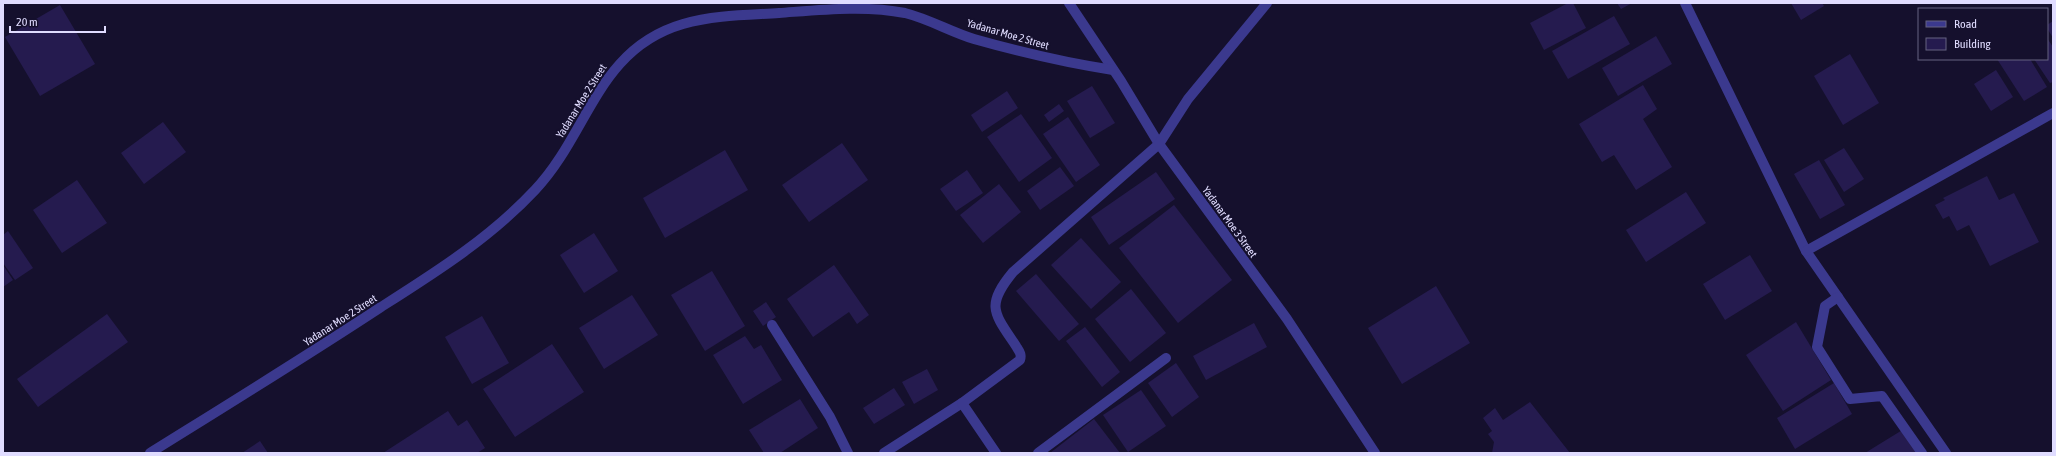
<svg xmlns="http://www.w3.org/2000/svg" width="2056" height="456" font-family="'Asap Condensed',sans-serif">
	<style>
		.building { fill: #251b4f }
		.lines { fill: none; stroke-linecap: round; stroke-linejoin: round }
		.minor { stroke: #3b398e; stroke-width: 10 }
		.labels { text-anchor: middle; stroke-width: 4; stroke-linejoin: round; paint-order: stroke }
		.street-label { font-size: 11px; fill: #e0dcff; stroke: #15102d }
	</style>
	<rect width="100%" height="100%" fill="#15102d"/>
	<!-- building -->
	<g class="building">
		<path d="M1568,3H1573L1586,28L1544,50L1530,23Z"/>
		<path d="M1617,3H1632L1621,9Z"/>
		<path d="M1791,3H1822L1824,6L1801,20Z"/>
		<path d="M60,5L95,64L40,96L5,37Z"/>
		<path d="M1614,16L1630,44L1568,79L1552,51Z"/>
		<path d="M2053,21V38L2047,28V25Z"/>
		<path d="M1656,36L1672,64L1618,96L1602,68Z"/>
		<path d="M2047,38L2053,47V82L2050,83L2034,59H2047Z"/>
		<path d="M1850,54L1879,103L1843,125L1814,76Z"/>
		<path d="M1997,59H2030L2047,87L2024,101Z"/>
		<path d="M1996,70L2013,97L1991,111L1974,84Z"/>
		<path d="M1643,85L1657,109L1643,119L1672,167L1636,190L1614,155L1602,162L1579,124Z"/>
		<path d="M1092,86L1115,123L1090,138L1067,101Z"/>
		<path d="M1007,91L1018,108L982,132L971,115Z"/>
		<path d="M1059,104L1064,111L1049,122L1044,115Z"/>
		<path d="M1021,114L1052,158L1019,182L987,137Z"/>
		<path d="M1068,117L1100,165L1076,182L1043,134Z"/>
		<path d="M163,122L186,152L144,184L121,153Z"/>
		<path d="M842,143L868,180L809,222L782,185Z"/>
		<path d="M1844,148L1864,179L1844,192L1824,160Z"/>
		<path d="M725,150L748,190L665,238L643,198Z"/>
		<path d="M1819,160L1845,205L1820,219L1794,174Z"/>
		<path d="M1060,167L1074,186L1040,210L1027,191Z"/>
		<path d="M967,170L983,193L956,211L940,189Z"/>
		<path d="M1156,172L1175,199L1109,245L1091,217Z"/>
		<path d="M1987,176L1999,200L2014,193L2039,242L1990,266L1969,225L1957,231L1949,216L1943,219L1935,205L1945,200L1943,198Z"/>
		<path d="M77,180L107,223L62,253L33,210Z"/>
		<path d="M999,184L1021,212L983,243L960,215Z"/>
		<path d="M1686,192L1706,223L1646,262L1626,230Z"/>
		<path d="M1174,205L1232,280L1178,323L1119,248Z"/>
		<path d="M8,231L33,268L15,280L3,263V235Z"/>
		<path d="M594,233L618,271L584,293L560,255Z"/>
		<path d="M1081,238L1121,282L1091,309L1051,265Z"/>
		<path d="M1750,255L1772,291L1725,320L1703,284Z"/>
		<path d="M3,265L13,280L3,287Z"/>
		<path d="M834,265L869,315L857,324L849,312L813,337L787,299Z"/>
		<path d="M712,271L745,326L705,351L671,295Z"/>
		<path d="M1036,274L1079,324L1059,341L1016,291Z"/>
		<path d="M1436,286L1470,343L1402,384L1368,328Z"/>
		<path d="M1131,289L1166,333L1130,362L1095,319Z"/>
		<path d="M632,295L658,335L604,369L579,328Z"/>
		<path d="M766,302L776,317L763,326L753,311Z"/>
		<path d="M107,314L128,342L38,407L17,379Z"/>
		<path d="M482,316L509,363L472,384L445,337Z"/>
		<path d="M1796,322L1831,380L1783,411L1746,355Z"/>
		<path d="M1254,323L1267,347L1206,380L1193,356Z"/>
		<path d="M1085,327L1120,372L1102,387L1066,341Z"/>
		<path d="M745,336L754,349L761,345L782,380L743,404L713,355Z"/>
		<path d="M552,344L584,392L515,437L483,389Z"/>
		<path d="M1176,363L1199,397L1172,417L1148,383Z"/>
		<path d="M927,369L938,390L914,404L902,382Z"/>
		<path d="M1834,383L1852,414L1795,449L1777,418Z"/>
		<path d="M894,388L905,405L874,424L863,408Z"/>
		<path d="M1141,390L1166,426L1128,452L1103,415Z"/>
		<path d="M800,399L818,428L780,453H764L749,430Z"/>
		<path d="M1530,402L1570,453H1492L1494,442L1488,434L1492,431L1483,418L1495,408L1503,420Z"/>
		<path d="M448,411L458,426L467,420L485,448L477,453H383Z"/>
		<path d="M1094,419L1120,453H1050Z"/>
		<path d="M1904,429L1919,453H1865Z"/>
		<path d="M260,441L268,453H242Z"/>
	</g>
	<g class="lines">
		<!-- minor -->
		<g class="minor">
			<path d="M1069,3L1121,81L1159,144L1287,319L1375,453"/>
			<path d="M1685,3L1806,251L1946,453"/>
			<path d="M1806,251L2053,113"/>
			<path d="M1838,297L1825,306L1817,347L1850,399L1882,396L1922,453"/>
			<path d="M772,325L830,417L848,453"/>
			<path d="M150,453C227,405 305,357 381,307C436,272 490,238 535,190C589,133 597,49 683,24C714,15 747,15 779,13C820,10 865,5 905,13C929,19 951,32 974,39C1020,52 1066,63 1113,70"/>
			<path d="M884,453L962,403"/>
			<path d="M996,453L962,403L1020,360C1022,354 1019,351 1016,346C994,313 985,306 1013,272L1159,144L1188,99L1267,3"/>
			<path d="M1038,453L1166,358"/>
		</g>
	</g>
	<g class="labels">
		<!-- street labels -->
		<g class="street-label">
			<text transform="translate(1008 34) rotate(16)" y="4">Yadanar Moe 2 Street</text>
			<text transform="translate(581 101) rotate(-58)" y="4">Yadanar Moe 2 Street</text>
			<text transform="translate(1230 222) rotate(54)" y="4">Yadanar Moe 3 Street</text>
			<text transform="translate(340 320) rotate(-33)" y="4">Yadanar Moe 2 Street</text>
		</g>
	</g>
	<!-- border -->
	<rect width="2056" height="456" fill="none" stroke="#e0dcff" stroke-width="8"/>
	<!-- legend -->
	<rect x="1918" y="8" width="130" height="52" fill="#15102d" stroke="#666281"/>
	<rect x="1926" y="21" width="20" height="6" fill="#3b398e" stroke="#666281"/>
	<text x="1954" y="28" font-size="12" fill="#e0dcff">Road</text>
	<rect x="1926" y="38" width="20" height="12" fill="#251b4f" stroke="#666281"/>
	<text x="1954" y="48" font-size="12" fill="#e0dcff">Building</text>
	<!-- scale -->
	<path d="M10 26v6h95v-6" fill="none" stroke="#e0dcff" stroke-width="2"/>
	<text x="16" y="26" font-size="12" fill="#e0dcff" stroke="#15102d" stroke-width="3" paint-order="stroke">20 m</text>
</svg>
